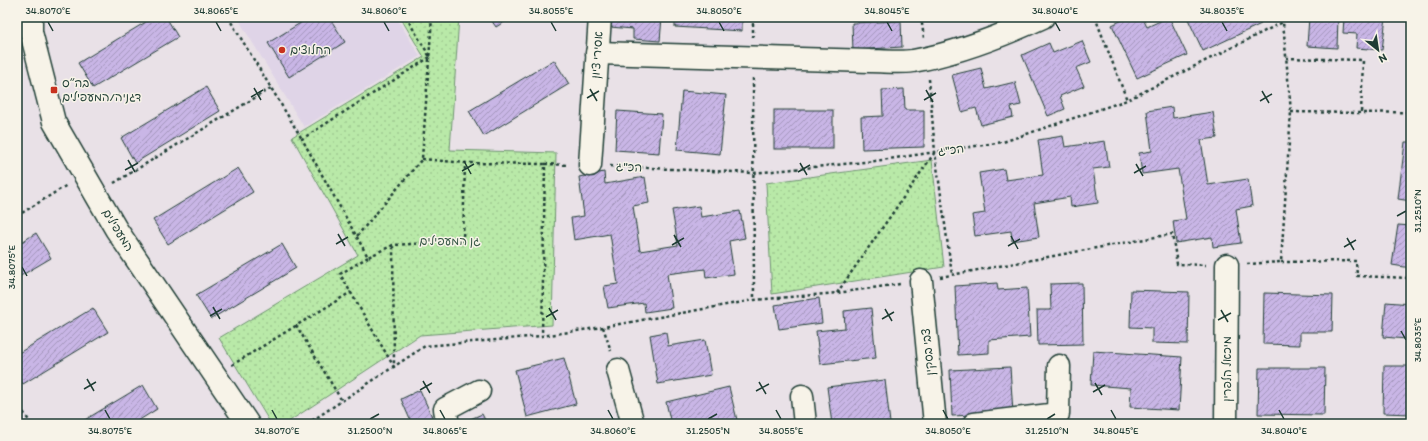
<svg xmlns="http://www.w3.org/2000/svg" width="1428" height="441" font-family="Itim,'Playpen Sans Hebrew',sans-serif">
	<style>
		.built { fill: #dfd4e7 }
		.park { fill: url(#park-dots); stroke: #6c936e }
		.building { fill: url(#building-hatch); stroke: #1f3d34 }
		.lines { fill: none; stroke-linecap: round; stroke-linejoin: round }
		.minor-casing { stroke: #1f3d34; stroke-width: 25 }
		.path { stroke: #1f3d34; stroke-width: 2.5; stroke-dasharray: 3 3; stroke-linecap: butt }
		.minor { stroke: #f7f3e8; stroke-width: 22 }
		.ticks { fill: none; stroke: #1f3d34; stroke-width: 1.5 }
		.poi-dot { fill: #c8321e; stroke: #f7f3e8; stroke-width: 1.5 }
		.labels { text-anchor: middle; stroke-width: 3; stroke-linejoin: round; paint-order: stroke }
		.poi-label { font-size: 12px; fill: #1f3d34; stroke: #f7f3e8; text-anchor: start }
		.street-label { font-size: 12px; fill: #1f3d34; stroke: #f7f3e8 }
		.park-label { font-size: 12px; fill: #365745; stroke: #f7f3e8 }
		.neatline { fill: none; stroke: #1f3d34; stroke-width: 1.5 }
		.ticks-label { font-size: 10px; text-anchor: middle; fill: #1f3d34 }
	</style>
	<defs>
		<pattern id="park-dots" width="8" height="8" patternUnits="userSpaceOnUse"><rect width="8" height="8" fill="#b9e9a8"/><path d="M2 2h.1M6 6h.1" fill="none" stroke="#9fc991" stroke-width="1.8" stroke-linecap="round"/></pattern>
		<pattern id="building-hatch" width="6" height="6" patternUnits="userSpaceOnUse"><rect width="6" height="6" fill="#c9b6e6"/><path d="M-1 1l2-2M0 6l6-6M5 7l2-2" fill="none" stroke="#a395bb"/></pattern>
	</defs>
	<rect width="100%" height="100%" fill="#e9e1e7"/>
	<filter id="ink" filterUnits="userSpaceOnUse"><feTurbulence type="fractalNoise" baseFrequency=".025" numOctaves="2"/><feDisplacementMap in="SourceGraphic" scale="8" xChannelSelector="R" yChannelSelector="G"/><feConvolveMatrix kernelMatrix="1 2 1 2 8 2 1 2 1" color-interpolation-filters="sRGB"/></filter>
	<g filter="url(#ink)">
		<!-- built -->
		<path class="built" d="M237,17H396L420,56L304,127Z"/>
		<!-- park -->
		<g class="park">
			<path d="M400,17H459L450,150L556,153L552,325L420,335L285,424H271L219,338L358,255L292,137L424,57Z"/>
			<path d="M932,160L944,267L772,294L766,183Z"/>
		</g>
		<!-- building -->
		<g class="building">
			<path d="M154,17H166L178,37L93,88L78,63Z"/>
			<path d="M310,17H329L345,42L289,77L268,43Z"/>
			<path d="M489,17H512L496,27Z"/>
			<path d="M611,17H662L660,41L633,39V29L610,27Z"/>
			<path d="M675,17H742V31L675,27Z"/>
			<path d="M1129,17H1142L1147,27L1169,17L1187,55L1137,78L1112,25Z"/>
			<path d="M1187,17H1257L1261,24L1203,51Z"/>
			<path d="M1309,17H1338L1337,48L1307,46Z"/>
			<path d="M1344,17H1386L1382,50L1356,48L1357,34L1343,33Z"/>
			<path d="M901,21L902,47L853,50L852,23Z"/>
			<path d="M1082,41L1091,62L1076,68L1084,86L1060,96L1065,109L1048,116L1022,55L1049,43L1053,53Z"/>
			<path d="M554,60L569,84L484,136L469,111Z"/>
			<path d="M981,68L986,89L1015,82L1021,105L1011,107L1013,117L981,125L976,108L962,112L952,75Z"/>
			<path d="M206,87L220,111L135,163L121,138Z"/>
			<path d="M904,89L905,110H924V147L862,149L861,117L883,116L882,90Z"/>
			<path d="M682,91L726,95L720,154L677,150Z"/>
			<path d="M1172,107L1173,118L1213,112L1217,138L1201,140L1208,185L1248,179L1252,206L1236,209L1241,243L1213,247L1212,237L1176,243L1173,221L1186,219L1178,169L1142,174L1139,153L1152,151L1147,111Z"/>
			<rect x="774" y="110" width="59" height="39"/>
			<path d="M617,111L662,114L659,153L615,150Z"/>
			<path d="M1063,136L1065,147L1105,141L1109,167L1093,169L1098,203L1071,207L1070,197L1034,203L1039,237L1012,241L1011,231L975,236L972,215L985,213L979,173L1004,169L1006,180L1043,175L1038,140Z"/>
			<path d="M1405,142H1411V201L1398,199Z"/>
			<path d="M238,168L253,192L168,244L153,220Z"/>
			<path d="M604,172L605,184L645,177L649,203L633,206L640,251L678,245L672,210L699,206L701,217L740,211L745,238L729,241L734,274L706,278L705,269L667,274L672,308L645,312L644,303L608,308L604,286L618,284L610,234L574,240L571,218L584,216L579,177Z"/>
			<path d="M1398,225L1411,226V268L1392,265Z"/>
			<path d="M36,233L51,258L17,278V245Z"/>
			<path d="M282,244L296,268L211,319L196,295Z"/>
			<path d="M997,283L998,290L1027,288L1030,337L989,340V353L958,355L955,286Z"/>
			<path d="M1082,283L1083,344L1038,345L1037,310H1051L1050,284Z"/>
			<path d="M1131,290L1189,292L1188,344L1152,343V328L1130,327Z"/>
			<path d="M1264,293L1333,295L1332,332H1300V345L1263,344Z"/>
			<path d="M819,298L822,323L779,329L775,305Z"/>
			<path d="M1386,302L1411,304V349H1406L1407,339L1383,337Z"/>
			<path d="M93,308L108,332L23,384L17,374V354Z"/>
			<path d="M871,308L876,358L820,364L816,331L845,328L844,311Z"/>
			<path d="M666,332L668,346L705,340L711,375L658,384L650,335Z"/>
			<path d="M1093,351L1182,357L1179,410L1130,407L1131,388L1091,385Z"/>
			<path d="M564,358L576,404L527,417L515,370Z"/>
			<path d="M1384,366H1411V414L1383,413Z"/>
			<path d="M1010,367L1013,413L952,416L950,370Z"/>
			<path d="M1259,368H1325L1324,415L1258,414Z"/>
			<path d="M885,380L890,423L832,424L827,387Z"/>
			<path d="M143,385L157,409L133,424H78Z"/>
			<path d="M729,387L738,424H671L666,402Z"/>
			<path d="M420,390L433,419L423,424H412L401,399Z"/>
			<path d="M482,414L487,424H459Z"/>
		</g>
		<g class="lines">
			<!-- minor casing -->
			<g class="minor-casing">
				<g id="minor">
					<path d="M31,17V32L54,122L116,229L248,424"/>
					<path d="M597,53L870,61C884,61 899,63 913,61C958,53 1002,36 1043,17"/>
					<path d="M590,165L600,17"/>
					<path d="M921,281L935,424"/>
					<path d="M618,370L633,424"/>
					<path d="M802,396L805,424"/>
					<path d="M448,424L445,409L479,391"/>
					<path d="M974,424L1058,414L1059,366"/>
					<path d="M1226,424L1227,265"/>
				</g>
			</g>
			<!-- path -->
			<g class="path">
				<path d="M228,17L302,139"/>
				<path d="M406,17L430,57"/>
				<path d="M753,17V37"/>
				<path d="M921,17L924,38"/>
				<path d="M1095,17L1127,100"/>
				<path d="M430,57L302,139L368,257L393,245L463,241L465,163L545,164L542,336L603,327L754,300L837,293L900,284"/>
				<path d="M1286,58L1363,60L1361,113"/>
				<path d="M753,78L754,300"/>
				<path d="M929,79L935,152L952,275"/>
				<path d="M1291,112L1361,113L1411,112"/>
				<path d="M422,159L465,163"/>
				<path d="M545,164L569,165"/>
				<path d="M610,166L753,173L875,161L1003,142L1127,100L1283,22L1280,17"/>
				<path d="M114,183L271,88"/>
				<path d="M17,216L67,185"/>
				<path d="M357,236L422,159L432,17"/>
				<path d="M368,257L340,274L394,367L393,245"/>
				<path d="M1281,262L1356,261L1357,276L1411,278"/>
				<path d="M1247,264L1281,262L1291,112L1283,22"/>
				<path d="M940,277L1172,234L1177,264L1206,265"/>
				<path d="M837,293L935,152"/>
				<path d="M296,325L342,401"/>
				<path d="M603,327L611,351"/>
				<path d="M232,365L351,292"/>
				<path d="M17,402L31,424"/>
				<path d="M307,424L425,346L542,336"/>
			</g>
			<!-- minor -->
			<use href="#minor" class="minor"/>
		</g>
	</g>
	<!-- ticks -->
	<path class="ticks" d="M48,22L53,31M216,22L221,31M384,22L389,31M551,22L556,31M719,22L724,31M887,22L892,31M1055,22L1060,31M1222,22L1227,31M254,88L261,100M590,89L597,101M926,90L933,102M1262,91L1269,103M251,97L263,90M587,98L599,91M924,100L936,93M1260,101L1272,94M128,160L135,172M464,161L471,174M800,163L807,175M1136,164L1143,176M125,170L138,163M462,171L474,164M798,172L810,165M1134,173L1146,166M1397,216L1406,211M338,234L345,246M674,235L681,247M1011,236L1018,249M1347,238L1354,250M336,244L348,237M672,245L684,238M1008,246L1020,239M1344,247L1356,240M22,267L27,276M213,307L220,319M549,308L556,320M885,309L892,321M1221,310L1228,322M210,316L222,309M546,317L558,310M882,319L894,312M1218,320L1231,313M1401,331L1406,340M87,379L94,391M423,381L430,393M759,382L766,394M1095,383L1102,395M84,389L96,382M420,390L432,383M756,391L769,384M1093,392L1105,385M105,410L110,419M272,410L277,419M440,410L445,419M608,410L613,419M776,410L781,419M943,410L948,419M1111,410L1116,419M1279,410L1284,419M370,419L379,414M708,419L717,414M1047,419L1055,414"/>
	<!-- markers -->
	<g class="poi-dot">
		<circle cx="282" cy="50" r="4"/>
		<rect x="50" y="86" width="8" height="8" rx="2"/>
	</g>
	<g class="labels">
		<!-- poi labels -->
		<g class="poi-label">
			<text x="290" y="54">החלוצים</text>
			<text x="62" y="87">בה״ס<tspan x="62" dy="14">דגניה/המעפילים</tspan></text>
		</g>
		<!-- street labels -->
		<g class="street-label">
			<text transform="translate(597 55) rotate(-86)" y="4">אסירי ציון</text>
			<text transform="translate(951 150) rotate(-8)" y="4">הכ"ג</text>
			<text transform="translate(629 167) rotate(2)" y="4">הכ"ג</text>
			<text transform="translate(118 230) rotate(58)" y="4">המעפילים</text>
			<text transform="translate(928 352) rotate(-96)" y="4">צבי בסקין</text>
			<text transform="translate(1227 369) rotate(-90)" y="4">מיכאל הלפרין</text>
		</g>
		<!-- park labels -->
		<g class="park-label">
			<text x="450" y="245">גן המעפילים</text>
		</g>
	</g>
	<!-- margin -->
	<rect width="1428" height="441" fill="none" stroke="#f7f3e8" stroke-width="44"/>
	<!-- north arrow -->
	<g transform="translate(1378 50) rotate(150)" stroke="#f7f3e8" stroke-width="3" paint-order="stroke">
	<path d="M0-3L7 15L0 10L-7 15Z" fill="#1f3d34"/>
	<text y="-6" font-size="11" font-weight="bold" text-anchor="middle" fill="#1f3d34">N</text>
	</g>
	<rect x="22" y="22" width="1384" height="397" class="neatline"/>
	<g class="ticks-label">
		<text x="48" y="14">34.8070°E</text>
		<text x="216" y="14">34.8065°E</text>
		<text x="384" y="14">34.8060°E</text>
		<text x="551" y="14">34.8055°E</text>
		<text x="719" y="14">34.8050°E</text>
		<text x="887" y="14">34.8045°E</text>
		<text x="1055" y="14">34.8040°E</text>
		<text x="1222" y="14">34.8035°E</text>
		<text transform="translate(1417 211) rotate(-90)" y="4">31.2510°N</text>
		<text transform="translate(11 267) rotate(-90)" y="4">34.8075°E</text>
		<text transform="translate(1417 340) rotate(-90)" y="4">34.8035°E</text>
		<text x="110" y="434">34.8075°E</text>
		<text x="277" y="434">34.8070°E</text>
		<text x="370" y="434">31.2500°N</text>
		<text x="445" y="434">34.8065°E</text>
		<text x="613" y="434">34.8060°E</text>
		<text x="708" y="434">31.2505°N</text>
		<text x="781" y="434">34.8055°E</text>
		<text x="948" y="434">34.8050°E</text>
		<text x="1047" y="434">31.2510°N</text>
		<text x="1116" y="434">34.8045°E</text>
		<text x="1284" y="434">34.8040°E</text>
	</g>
</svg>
